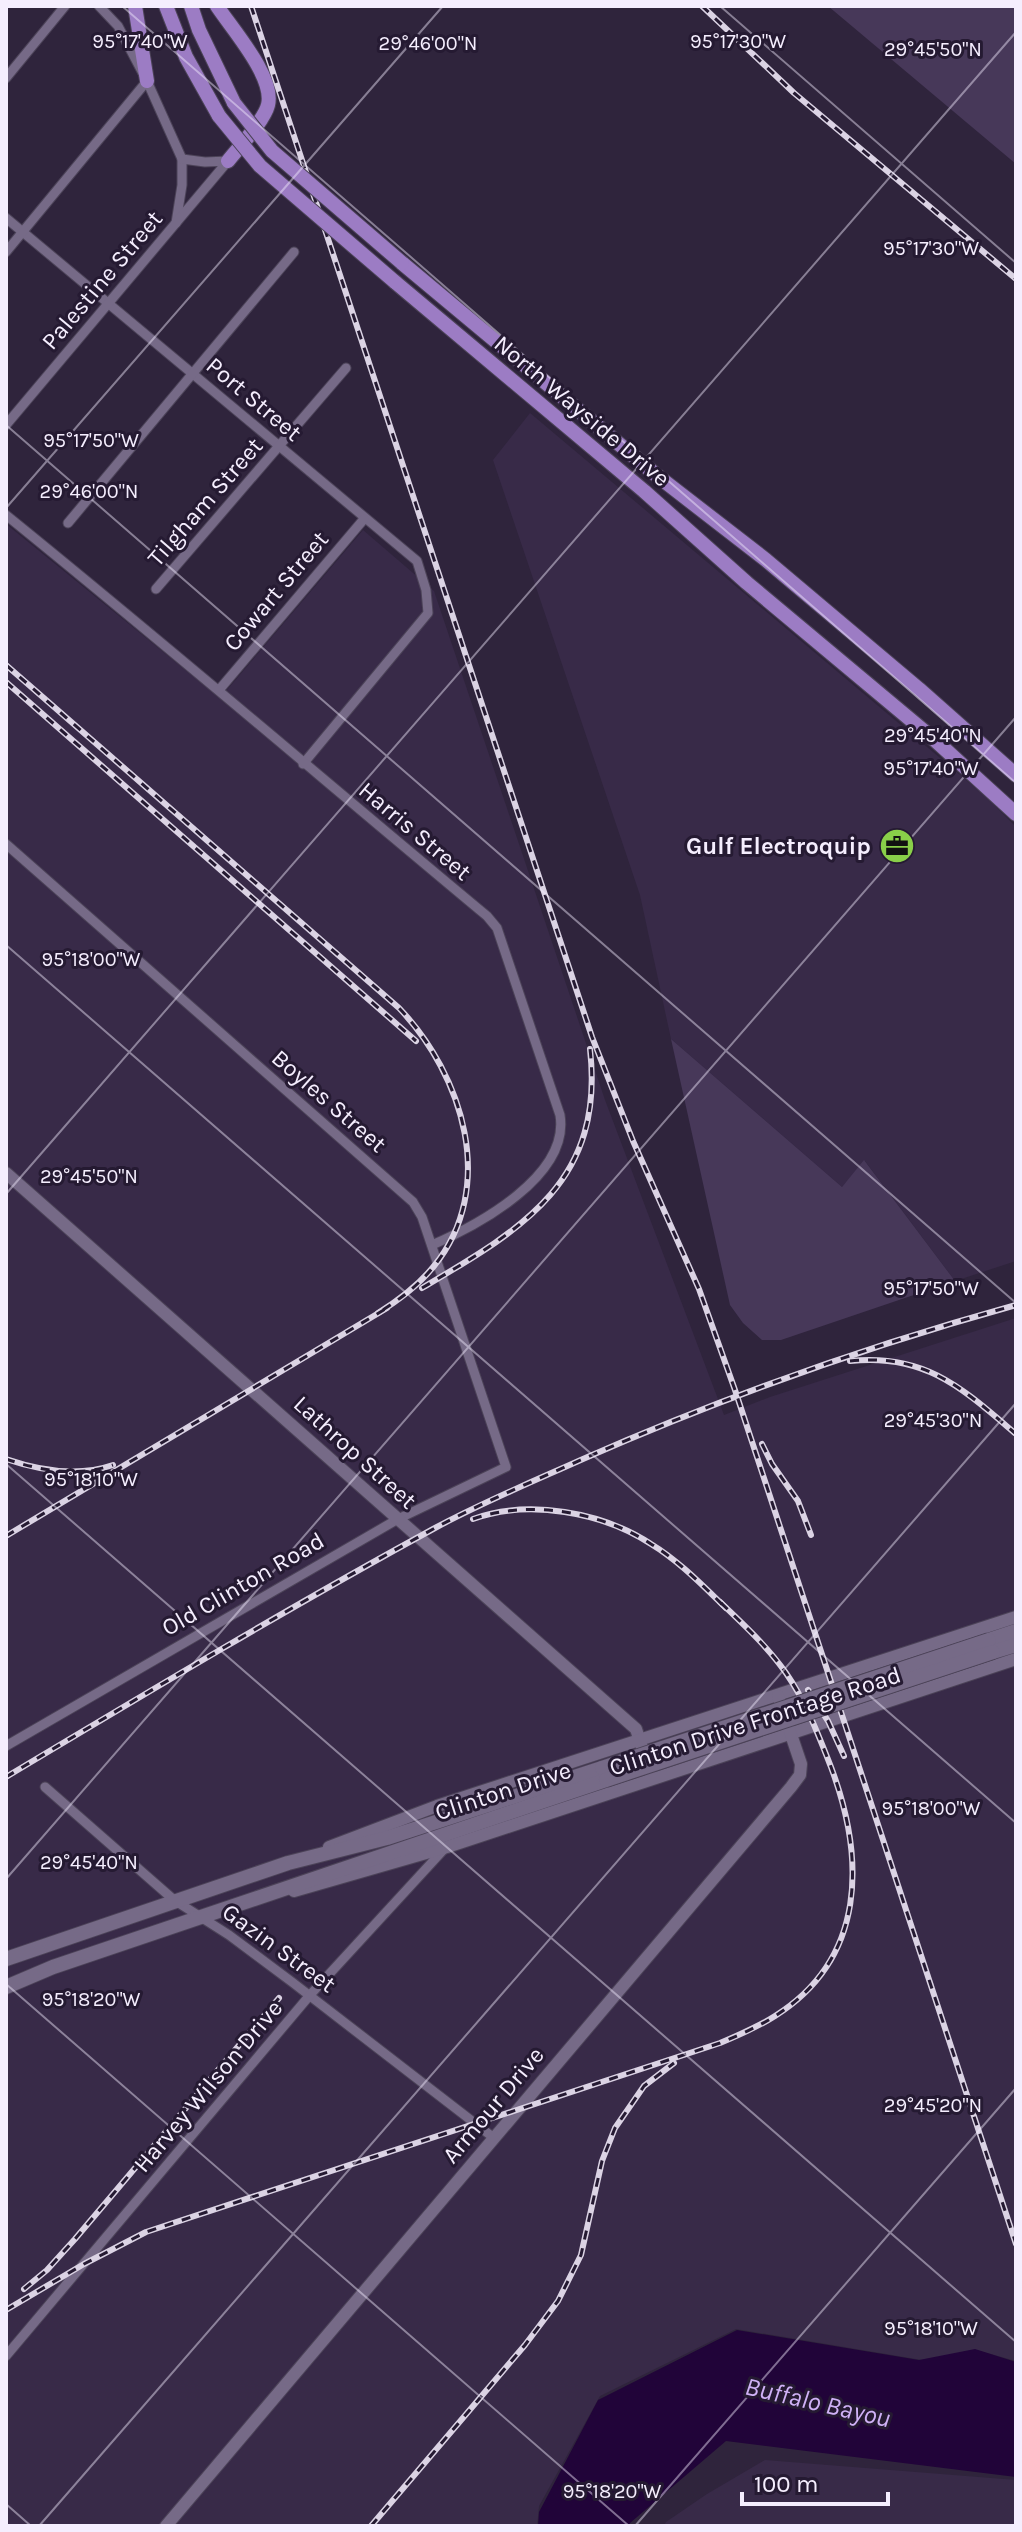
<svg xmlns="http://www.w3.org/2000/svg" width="1022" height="2532" font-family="Karla,sans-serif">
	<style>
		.built { fill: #382a48 }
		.green { fill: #473859 }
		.water { fill: #210439 }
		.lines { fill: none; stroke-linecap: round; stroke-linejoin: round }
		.minor-casing { stroke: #4c4358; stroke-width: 11 }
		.tertiary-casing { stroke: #4c4358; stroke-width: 14 }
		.secondary-casing { stroke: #4c4358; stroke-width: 16 }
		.primary-casing { stroke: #4c4358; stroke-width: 16 }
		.minor { stroke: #766a87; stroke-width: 9 }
		.tertiary { stroke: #766a87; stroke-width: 12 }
		.secondary { stroke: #766a87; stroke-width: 14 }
		.primary { stroke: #9c7cc4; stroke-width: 14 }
		.rail-casing { stroke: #dbd3e4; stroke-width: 6 }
		.rail { stroke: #251a32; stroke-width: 3; stroke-dasharray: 9; stroke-linecap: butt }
		.secondary-bridge-casing { stroke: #4c4358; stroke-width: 16; stroke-linecap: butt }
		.primary-bridge-casing { stroke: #4c4358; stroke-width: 16; stroke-linecap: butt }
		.secondary-bridge { stroke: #766a87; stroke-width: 14 }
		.primary-bridge { stroke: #9c7cc4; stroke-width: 14 }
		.ticks { fill: none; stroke: #f5eefe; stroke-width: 2; stroke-opacity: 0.45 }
		.labels { text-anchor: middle; stroke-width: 6; stroke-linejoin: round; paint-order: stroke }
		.street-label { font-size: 24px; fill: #f5eefe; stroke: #251a32 }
		.poi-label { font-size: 24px; font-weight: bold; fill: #f5eefe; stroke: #251a32; text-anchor: end }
		.water-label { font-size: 26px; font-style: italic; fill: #cfb1f6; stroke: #251a32 }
		.ticks-label { font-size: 20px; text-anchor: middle; fill: #f5eefe; stroke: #251a32; stroke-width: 6; stroke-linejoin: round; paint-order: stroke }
	</style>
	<rect width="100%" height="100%" fill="#2f243c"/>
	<!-- built -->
	<g class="built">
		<path d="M530,413L984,795L1016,827V1261L955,1281L865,1161L842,1187L671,1039L640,895L493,460Z"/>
		<path d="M6,524L220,698L363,530L434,591L605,1100L724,1415L770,1397L1016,1318V2361L976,2350L922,2360L736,2329L600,2396L539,2506L537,2526H6Z"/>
		<path d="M765,2460L1016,2480V2526H664L666,2522L707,2494Z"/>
	</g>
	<!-- green -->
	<g class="green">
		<path d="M828,6H1016V164Z"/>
		<path d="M671,1039L842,1187L864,1160L955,1281L781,1340H762L743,1323L730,1305Z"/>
	</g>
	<!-- water -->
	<path class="water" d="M737,2330L919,2360L975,2349L1016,2362V2477L726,2441L630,2523V2526H538L539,2512L598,2400Z"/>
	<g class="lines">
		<!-- minor casing -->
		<g class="minor-casing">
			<g id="minor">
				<path d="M99,6L118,26L147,81L182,159V185L176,223"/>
				<path d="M6,78L65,6"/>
				<path d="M182,159L205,162L228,161"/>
				<path d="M6,218L417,561L426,590L428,613L303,764"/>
				<path d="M6,252L147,81"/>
				<path d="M6,425L228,161"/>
				<path d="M6,515C168,646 326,782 487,916L497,928L560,1115C570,1176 478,1225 432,1245"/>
				<path d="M68,523L294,252"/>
				<path d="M156,589L346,368"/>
				<path d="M219,690L364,519"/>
				<path d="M6,844L413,1202L422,1217L506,1467L398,1519L6,1746"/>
				<path d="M45,1787L174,1900L229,1935L292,1982L494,2138"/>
				<path d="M6,2356L310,1995L446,1847"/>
			</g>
		</g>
		<!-- tertiary casing -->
		<g class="tertiary-casing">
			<g id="tertiary">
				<path d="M6,1173L636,1729L652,1778"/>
				<path d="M329,1847L437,1806L1016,1617"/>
				<path d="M294,1891L447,1847L1016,1659"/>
				<path d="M166,2526L791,1787L800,1775L801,1764L778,1696"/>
			</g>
		</g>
		<!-- secondary casing -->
		<g class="secondary-casing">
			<g id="secondary">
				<path d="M989,1640L1016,1631"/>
				<path d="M993,1652L1016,1645"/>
				<path d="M6,1959L288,1863L387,1838L602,1768"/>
				<path d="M6,1987L53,1967L606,1780"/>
			</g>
		</g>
		<!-- primary casing -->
		<g class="primary-casing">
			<g id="primary">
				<path d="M135,6L147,81"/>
				<path d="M166,6L186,57L219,116"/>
				<path d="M191,6L199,30L234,103"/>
				<path d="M217,6C232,29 275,77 268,105C264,121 239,147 228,161"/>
				<path d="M402,263L655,474L766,560L919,689L1016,775"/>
				<path d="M395,282L644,491L747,583L936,741L1016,814"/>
			</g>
		</g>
		<!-- minor -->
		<use href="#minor" class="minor"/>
		<!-- tertiary -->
		<use href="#tertiary" class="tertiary"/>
		<!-- secondary -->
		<use href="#secondary" class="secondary"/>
		<!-- primary -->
		<use href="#primary" class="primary"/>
		<!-- rail casing -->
		<g class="rail-casing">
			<g id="rail">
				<path d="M251,6L592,1037L633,1141L699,1289L735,1390L1016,2244"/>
				<path d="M702,6L794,93L1016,279"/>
				<path d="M6,665L399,1008C463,1075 498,1187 434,1266C418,1286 399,1300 378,1313"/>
				<path d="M6,682L416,1041"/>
				<path d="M422,1288C522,1229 605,1182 590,1049"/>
				<path d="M850,1361C926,1353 963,1389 1016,1434"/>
				<path d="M762,1444L772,1464L798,1501L811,1535"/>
				<path d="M6,1459C41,1471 78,1477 113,1465"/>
				<path d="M473,1519C529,1499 602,1512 651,1544C679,1561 702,1585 726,1608"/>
				<path d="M6,1536L387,1308"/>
				<path d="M808,1690L828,1721L844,1756"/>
				<path d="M6,1777C148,1692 290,1607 435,1528C483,1502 534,1481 583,1459C724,1397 868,1346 1016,1305"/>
				<path d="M24,2289L47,2270L75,2239L279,1998"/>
				<path d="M6,2310L84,2264L146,2232L720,2043C739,2035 758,2027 775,2016C867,1958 865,1858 831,1767C818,1734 806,1702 786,1673C768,1647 743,1624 720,1602"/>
				<path d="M371,2526L525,2345L558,2301L581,2255L602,2161L615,2128L644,2086L674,2063"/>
			</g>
		</g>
		<!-- rail -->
		<use href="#rail" class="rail"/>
		<!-- secondary-bridge casing -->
		<g class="secondary-bridge-casing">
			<g id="secondary-bridge">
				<path d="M602,1768L989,1640"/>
				<path d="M606,1780L993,1652"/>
			</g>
		</g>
		<!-- primary-bridge casing -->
		<g class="primary-bridge-casing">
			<g id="primary-bridge">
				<path d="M234,103L272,151L402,263"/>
				<path d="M219,116L260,166L395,282"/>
			</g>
		</g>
		<!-- secondary-bridge -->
		<use href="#secondary-bridge" class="secondary-bridge"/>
		<!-- primary-bridge -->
		<use href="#primary-bridge" class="primary-bridge"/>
	</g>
	<!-- ticks -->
	<path class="ticks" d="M122,6L1016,783M720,6L1016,263M6,425L1016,1303M6,508L443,6M6,945L1016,1823M6,1194L1016,32M6,1464L1016,2342M6,1879L1016,717M6,1984L629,2526M6,2504L31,2526M39,2526L1016,1403M635,2526L1016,2088"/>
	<!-- icons -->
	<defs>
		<g id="office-disc" transform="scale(1.8)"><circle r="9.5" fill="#89cf49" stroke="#251a32"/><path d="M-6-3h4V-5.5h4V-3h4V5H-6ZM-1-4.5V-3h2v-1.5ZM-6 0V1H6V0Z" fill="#111"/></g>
	</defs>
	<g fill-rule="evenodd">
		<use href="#office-disc" x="897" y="846"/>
	</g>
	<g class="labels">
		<!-- street labels -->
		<g class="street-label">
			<text transform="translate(102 280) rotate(-50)" y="8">Palestine Street</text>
			<text transform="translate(254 399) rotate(40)" y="8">Port Street</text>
			<text transform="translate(582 411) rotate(40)" y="8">North Wayside Drive</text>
			<text transform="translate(205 502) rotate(-49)" y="8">Tilgham Street</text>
			<text transform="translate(276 591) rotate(-50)" y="8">Cowart Street</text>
			<text transform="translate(415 831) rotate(40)" y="8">Harris Street</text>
			<text transform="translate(329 1101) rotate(41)" y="8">Boyles Street</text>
			<text transform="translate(355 1452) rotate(42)" y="8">Lathrop Street</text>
			<text transform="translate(243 1584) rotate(-30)" y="8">Old Clinton Road</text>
			<text transform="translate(755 1721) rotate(-18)" y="8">Clinton Drive Frontage Road</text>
			<text transform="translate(503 1791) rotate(-18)" y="8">Clinton Drive</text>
			<text transform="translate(279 1948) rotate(36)" y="8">Gazin Street</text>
			<text transform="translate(208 2086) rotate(-50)" y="8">Harvey Wilson Drive</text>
			<text transform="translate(493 2105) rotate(-50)" y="8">Armour Drive</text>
		</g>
		<!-- poi labels -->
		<g class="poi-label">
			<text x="871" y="854">Gulf Electroquip</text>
		</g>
		<!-- water labels -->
		<g class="water-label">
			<text transform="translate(818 2402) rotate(13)" y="9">Buffalo Bayou</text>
		</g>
	</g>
	<g class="ticks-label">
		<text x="140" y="48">95°17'40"W</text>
		<text x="738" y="48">95°17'30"W</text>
		<text x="428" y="50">29°46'00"N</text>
		<text x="933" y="56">29°45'50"N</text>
		<text x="931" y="255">95°17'30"W</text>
		<text x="91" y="447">95°17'50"W</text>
		<text x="89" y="498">29°46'00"N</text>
		<text x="933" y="742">29°45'40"N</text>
		<text x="931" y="775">95°17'40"W</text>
		<text x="91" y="966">95°18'00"W</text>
		<text x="89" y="1183">29°45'50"N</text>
		<text x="931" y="1295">95°17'50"W</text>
		<text x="933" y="1427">29°45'30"N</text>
		<text x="91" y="1486">95°18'10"W</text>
		<text x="931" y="1815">95°18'00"W</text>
		<text x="89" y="1869">29°45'40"N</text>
		<text x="91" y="2006">95°18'20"W</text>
		<text x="933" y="2112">29°45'20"N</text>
		<text x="931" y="2335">95°18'10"W</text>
		<text x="612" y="2498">95°18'20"W</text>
	</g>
	<!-- border -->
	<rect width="1022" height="2532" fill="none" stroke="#f5eefe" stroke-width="16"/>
	<!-- scale -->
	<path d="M742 2492v12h146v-12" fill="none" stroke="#f5eefe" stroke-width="4"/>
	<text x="754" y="2492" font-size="24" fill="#f5eefe" stroke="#251a32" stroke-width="6" paint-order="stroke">100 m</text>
</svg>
